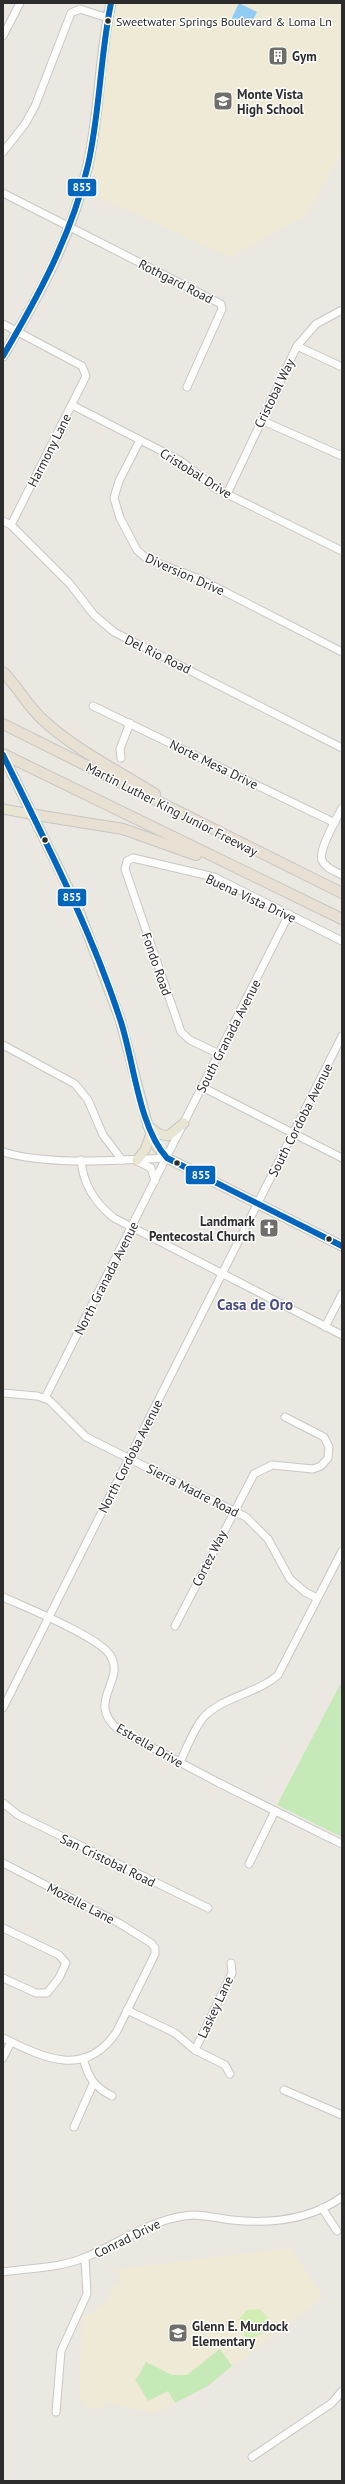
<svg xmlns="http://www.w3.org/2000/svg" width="345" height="2484" font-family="'PT Sans',sans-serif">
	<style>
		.education { fill: #efead5 }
		.green { fill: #c5e9b7 }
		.pitch { fill: #d1eeb4 }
		.water { fill: #8fcbf2 }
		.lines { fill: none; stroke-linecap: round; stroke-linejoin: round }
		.minor-casing { stroke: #c8c7c7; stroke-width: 9 }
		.major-casing { stroke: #c6c5c2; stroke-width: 11 }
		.highway-casing { stroke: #c6c5c2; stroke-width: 12 }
		.minor { stroke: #fcfcfa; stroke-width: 7 }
		.major { stroke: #e8e6d3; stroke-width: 9 }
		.highway { stroke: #e9e0d4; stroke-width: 10 }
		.bus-1-casing { stroke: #fff; stroke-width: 9 }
		.bus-1 { stroke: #0065bd; stroke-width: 6 }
		.bus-dot { fill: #2c2c2c; stroke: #fff; stroke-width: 1.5 }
		.labels { text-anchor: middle; stroke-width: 3; stroke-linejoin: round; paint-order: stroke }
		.bus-label { font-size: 12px; fill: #2c2c2c; stroke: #fff; text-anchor: start }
		.poi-label { font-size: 13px; font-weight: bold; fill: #2c2c2c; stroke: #fff; text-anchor: start }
		.street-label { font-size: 13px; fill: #2c2c2c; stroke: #fff }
		.quarter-label { font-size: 15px; font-weight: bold; fill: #484a81; stroke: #fff }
		.line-badge { stroke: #fff; stroke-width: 1.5 }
		.badge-label { font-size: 11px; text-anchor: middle; font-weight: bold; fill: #fff }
	</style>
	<rect width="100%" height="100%" fill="#ebe8e1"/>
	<!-- education -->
	<g class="education">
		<path d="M119,3H342V151L307,215L230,257L90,193L110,36Z"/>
		<path d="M291,2248L323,2297L208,2386L154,2414L108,2402L104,2407L95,2409L86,2406L81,2399L80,2380L83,2315L91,2314L100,2307L109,2298L112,2286L120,2283L117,2269Z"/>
	</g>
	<!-- green -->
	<g class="green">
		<path d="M342,1681V1837L277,1805Z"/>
		<path d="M220,2349L232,2366L208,2386L175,2403L168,2391L148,2401L135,2379L138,2377L146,2362L172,2375H187Z"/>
	</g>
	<!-- pitch -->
	<path class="pitch" d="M259,2309L267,2316L270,2330L249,2340L246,2339L238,2320L247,2310Z"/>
	<!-- water -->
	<path class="water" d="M239,3L257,12L249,28L231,20Z"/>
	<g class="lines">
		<!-- minor casing -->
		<g class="minor-casing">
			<g id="minor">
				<path d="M3,36L20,3"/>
				<path d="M3,152L25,124L35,106L71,13L80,9L108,18"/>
				<path d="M3,193L221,304L222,309L187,387"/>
				<path d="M3,324L82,366L86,376L11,525"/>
				<path d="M297,346L342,367"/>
				<path d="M72,405L181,461L215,488L342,551"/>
				<path d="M261,420L342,456"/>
				<path d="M140,440L119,481L114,498L120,518L137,550L147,559L202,580L342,652"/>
				<path d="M227,494L297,346L316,324L342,310"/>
				<path d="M3,521L11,525L70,584L94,615L114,632L342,748"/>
				<path d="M93,706L335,823"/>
				<path d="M121,758L120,749L130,723"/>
				<path d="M342,808C337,818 318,850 322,860C325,868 335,871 342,875"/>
				<path d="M3,1045L75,1084L88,1100L103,1135L122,1160"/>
				<path d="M219,1054L190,1040L181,1032L125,869L127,861L133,858L214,877L342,941"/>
				<path d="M202,1087L342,1158"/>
				<path d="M3,1152C49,1166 118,1160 167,1158"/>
				<path d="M81,1160C83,1184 95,1203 114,1218L342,1335"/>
				<path d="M137,1161L151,1168L155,1181"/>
				<path d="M325,1327L342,1294"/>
				<path d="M3,1393L37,1396L49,1400L86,1437L246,1517L268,1539L290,1579L305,1592L317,1598"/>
				<path d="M45,1398L289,914"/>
				<path d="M3,1597C25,1607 99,1637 110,1655C127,1681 84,1702 119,1730L219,1783L342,1844"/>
				<path d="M175,1626L254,1474L272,1465L313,1469L321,1466L328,1458L329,1447L324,1437L285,1417"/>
				<path d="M3,1708L342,1036"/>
				<path d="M180,1762C187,1748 193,1730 203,1718C223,1696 257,1694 278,1675L342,1551"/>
				<path d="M3,1803L18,1815L208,1908"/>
				<path d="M3,1863L119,1923L151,1943L155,1948V1954L117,2031C86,2079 44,2058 3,2038"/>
				<path d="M249,1864L275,1811"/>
				<path d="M3,1928L59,1955L66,1963L59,1978L47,1993H36L3,1978"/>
				<path d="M127,2010L175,2033L195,2050L225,2065L230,2074"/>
				<path d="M195,2050L232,1973L231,1963"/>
				<path d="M3,2058L11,2042"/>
				<path d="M83,2058C88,2077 94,2087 112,2096"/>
				<path d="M284,2090L342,2115"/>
				<path d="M74,2127L93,2084"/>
				<path d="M322,2208L337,2231"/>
				<path d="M3,2272C30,2268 61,2268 86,2257C119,2243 149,2221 184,2216C199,2213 216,2218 232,2220C270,2224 310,2220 342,2197"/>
				<path d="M56,2412L61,2351L87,2294L85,2258"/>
				<path d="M252,2457L332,2403L342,2391"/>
			</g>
		</g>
		<!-- major casing -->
		<g class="major-casing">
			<g id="major">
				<path d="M3,356C41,292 71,239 88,165C100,112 99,56 111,3"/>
				<path d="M3,755L78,908L120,1019L148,1126L157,1147L167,1158L342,1246"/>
				<path d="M3,809L30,814"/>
				<path d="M148,1126L159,1134L168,1136L184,1123"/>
				<path d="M137,1160L145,1150L151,1134"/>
			</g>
		</g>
		<!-- highway casing -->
		<g class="highway-casing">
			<g id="highway">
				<path d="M3,672C18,687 27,705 42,719C74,749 117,770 155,794"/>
				<path d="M3,724L342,893"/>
				<path d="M3,754L342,919"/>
				<path d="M30,814L123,829L196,855"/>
			</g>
		</g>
		<!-- minor -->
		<use href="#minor" class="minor"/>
		<!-- major -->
		<use href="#major" class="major"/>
		<!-- highway -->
		<use href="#highway" class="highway"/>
		<!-- bus-1 casing -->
		<g class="bus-1-casing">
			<g id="bus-1">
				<path d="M3,356C39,295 72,234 88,165C100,112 100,57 111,3"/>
				<path d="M3,755C45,841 90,927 120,1019C134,1060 138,1126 167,1158L342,1246"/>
			</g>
		</g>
		<!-- bus-1 -->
		<use href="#bus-1" class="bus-1"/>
	</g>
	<!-- icons -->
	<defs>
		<g id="building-square" transform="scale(1)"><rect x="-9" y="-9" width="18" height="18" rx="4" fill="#6f6e6b" stroke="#fff"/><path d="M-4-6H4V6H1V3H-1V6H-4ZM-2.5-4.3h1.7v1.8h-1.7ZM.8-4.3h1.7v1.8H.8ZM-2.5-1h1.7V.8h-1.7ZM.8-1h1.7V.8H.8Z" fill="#fff"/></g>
		<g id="school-square" transform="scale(1)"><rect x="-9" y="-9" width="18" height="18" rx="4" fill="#6f6e6b" stroke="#fff"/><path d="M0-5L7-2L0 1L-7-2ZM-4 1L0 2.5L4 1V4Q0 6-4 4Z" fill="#fff"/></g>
		<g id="church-square" transform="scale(1)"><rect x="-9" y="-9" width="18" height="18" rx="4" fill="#6f6e6b" stroke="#fff"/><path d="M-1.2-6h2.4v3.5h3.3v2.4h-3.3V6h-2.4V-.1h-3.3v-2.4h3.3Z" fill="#fff"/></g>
	</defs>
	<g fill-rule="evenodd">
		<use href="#building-square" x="278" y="56"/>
		<use href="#school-square" x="223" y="101"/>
		<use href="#church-square" x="269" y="1228"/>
		<use href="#school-square" x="178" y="2333"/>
	</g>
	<!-- markers -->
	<g class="bus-dot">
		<circle cx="108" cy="21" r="3.5"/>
		<circle cx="45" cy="840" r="3.5"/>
		<circle cx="177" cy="1163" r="3.5"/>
		<circle cx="329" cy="1239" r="3.5"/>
	</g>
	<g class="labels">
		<!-- bus labels -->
		<g class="bus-label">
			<text x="116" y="26">Sweetwater Springs Boulevard &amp; Loma Ln</text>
		</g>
		<!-- poi labels -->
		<g class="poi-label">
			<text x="292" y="61">Gym</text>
			<text x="237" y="99">Monte Vista<tspan x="237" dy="15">High School</tspan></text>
			<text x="255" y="1226" text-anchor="end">Landmark<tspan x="255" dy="15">Pentecostal Church</tspan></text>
			<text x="192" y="2331">Glenn E. Murdock<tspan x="192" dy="15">Elementary</tspan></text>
		</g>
		<!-- street labels -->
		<g class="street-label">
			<text transform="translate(176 281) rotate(27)" y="5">Rothgard Road</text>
			<text transform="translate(274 393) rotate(-64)" y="5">Cristobal Way</text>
			<text transform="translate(49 450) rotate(-63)" y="5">Harmony Lane</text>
			<text transform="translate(196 473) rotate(32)" y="5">Cristobal Drive</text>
			<text transform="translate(185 574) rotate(24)" y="5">Diversion Drive</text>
			<text transform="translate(158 654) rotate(26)" y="5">Del Rio Road</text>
			<text transform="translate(214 764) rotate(26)" y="5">Norte Mesa Drive</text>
			<text transform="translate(172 809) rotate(27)" y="5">Martin Luther King Junior Freeway</text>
			<text transform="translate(251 898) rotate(25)" y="5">Buena Vista Drive</text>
			<text transform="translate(157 964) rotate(71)" y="5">Fondo Road</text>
			<text transform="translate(228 1036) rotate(-63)" y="5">South Granada Avenue</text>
			<text transform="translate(300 1120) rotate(-63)" y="5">South Cordoba Avenue</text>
			<text transform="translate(106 1278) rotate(-63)" y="5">North Granada Avenue</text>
			<text transform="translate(130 1456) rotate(-63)" y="5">North Cordoba Avenue</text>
			<text transform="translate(193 1490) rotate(27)" y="5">Sierra Madre Road</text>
			<text transform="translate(209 1558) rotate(-63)" y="5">Cortez Way</text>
			<text transform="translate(150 1745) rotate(30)" y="5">Estrella Drive</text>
			<text transform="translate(108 1860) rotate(26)" y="5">San Cristobal Road</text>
			<text transform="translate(81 1903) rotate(27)" y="5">Mozelle Lane</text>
			<text transform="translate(215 2007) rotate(-65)" y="5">Laskey Lane</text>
			<text transform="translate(127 2238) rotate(-26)" y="5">Conrad Drive</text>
		</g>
		<!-- quarter labels -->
		<g class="quarter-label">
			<text x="255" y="1310">Casa de Oro</text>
		</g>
	</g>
	<g class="line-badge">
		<rect x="67" y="178" width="30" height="19" rx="4" fill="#0065bd"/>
		<rect x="57" y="888" width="30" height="19" rx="4" fill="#0065bd"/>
		<rect x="185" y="1165" width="31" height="20" rx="4" fill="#0065bd"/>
	</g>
	<g class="badge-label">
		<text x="82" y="191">855</text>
		<text x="72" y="901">855</text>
		<text x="201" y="1179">855</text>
	</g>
	<!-- border -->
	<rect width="345" height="2484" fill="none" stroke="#2c2c2c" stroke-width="8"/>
</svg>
